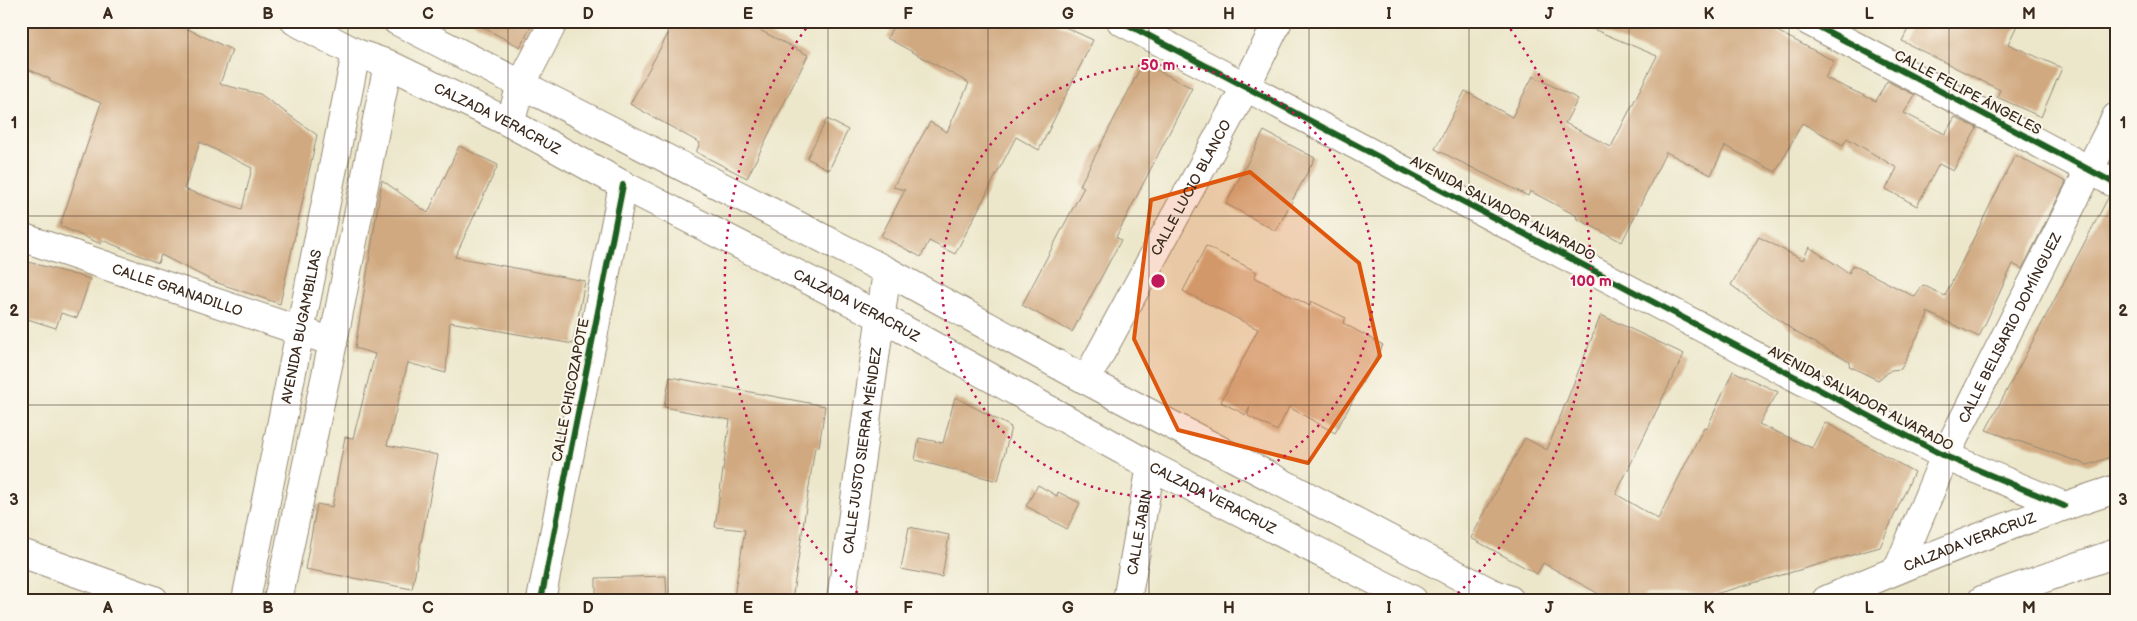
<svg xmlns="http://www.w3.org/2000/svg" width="2137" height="621" font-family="'Balsamiq Sans',sans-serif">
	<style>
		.building { fill: #d0a980; fill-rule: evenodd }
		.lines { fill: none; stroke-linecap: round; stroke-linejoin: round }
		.minor-casing { stroke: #948874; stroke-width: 30 }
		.major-casing { stroke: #948874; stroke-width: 30 }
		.minor { stroke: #fff; stroke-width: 28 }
		.major { stroke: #fff; stroke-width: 28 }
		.cycleway-casing { stroke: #fbf7ec; stroke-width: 9 }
		.cycleway { stroke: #1b5e20; stroke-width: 6 }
		.marked { fill: #df570d; fill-opacity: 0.2; stroke: #df570d; stroke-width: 4; stroke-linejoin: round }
		.grid { fill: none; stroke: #3b2a1e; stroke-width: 1; stroke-opacity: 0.55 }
		.ring { fill: none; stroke: #c2185b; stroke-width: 2.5; stroke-dasharray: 2.5 5 }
		.labels { text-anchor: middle; stroke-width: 4; stroke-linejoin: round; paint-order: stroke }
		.street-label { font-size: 14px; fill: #3b2a1e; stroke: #fbf7ec }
		.centre { fill: #c2185b; stroke: #fbf7ec; stroke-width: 2.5 }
		.ring-label { font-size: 15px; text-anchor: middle; font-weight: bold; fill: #c2185b; stroke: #fbf7ec; stroke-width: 4; stroke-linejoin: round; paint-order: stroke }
		.neatline { fill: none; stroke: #3b2a1e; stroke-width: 2 }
		.grid-label { font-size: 16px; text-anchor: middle; font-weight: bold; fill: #3b2a1e }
	</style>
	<rect width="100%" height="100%" fill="#fbf7ec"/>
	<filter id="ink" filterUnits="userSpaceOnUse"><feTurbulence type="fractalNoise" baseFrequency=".02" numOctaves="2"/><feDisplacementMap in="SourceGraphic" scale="10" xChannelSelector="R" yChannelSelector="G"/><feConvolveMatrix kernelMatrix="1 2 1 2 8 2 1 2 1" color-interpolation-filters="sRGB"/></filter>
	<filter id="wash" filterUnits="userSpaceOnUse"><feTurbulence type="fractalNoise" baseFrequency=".0096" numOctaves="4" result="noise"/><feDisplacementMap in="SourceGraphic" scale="20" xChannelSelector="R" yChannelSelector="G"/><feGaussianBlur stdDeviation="1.12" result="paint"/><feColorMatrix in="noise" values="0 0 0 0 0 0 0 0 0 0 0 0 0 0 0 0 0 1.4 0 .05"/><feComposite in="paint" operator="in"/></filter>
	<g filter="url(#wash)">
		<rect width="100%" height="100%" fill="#ece7cb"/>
		<g id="blocks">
			<!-- building -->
			<g class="building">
				<path d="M21,21H171L232,50L220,84L260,94L317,135L280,304L215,282L161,255L158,263L102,240L101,244L60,226L101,103L49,81L50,79L21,66ZM200,142L252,168L242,209L184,189Z"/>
				<path d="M471,21H534L520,47Z"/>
				<path d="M675,21H742L808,55L747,178L696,152L700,143L630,104Z"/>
				<path d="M896,21H1052L1093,40L1039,150L1016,137L955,254L929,241L921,257L881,236L905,190L893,187L930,122L947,132L969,83L887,38Z"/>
				<path d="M1574,21H1758L1834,61L1825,78L1876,101L1887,81L1915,95L1904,113L1945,134L1955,117L1977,128L1953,171L1939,164L1917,206L1886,189L1897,168L1847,138L1843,145L1802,123L1776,172L1725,146L1711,175L1666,152L1622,242L1576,218L1577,216L1530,191L1528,196L1435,149L1465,91L1512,117L1533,76L1578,99L1565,123L1611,147L1657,56Z"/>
				<path d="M1912,21H2019L2008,44L2062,68L2041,117L1997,97L2000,90L1902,41Z"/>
				<path d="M1143,63L1192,88L1116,237L1121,240L1072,332L1022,305L1084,187L1080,185Z"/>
				<path d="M827,119L848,130L829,170L807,158Z"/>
				<path d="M1264,131L1315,158L1276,231L1226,204Z"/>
				<path d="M459,146L498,165L455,257L585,281L573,344L450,322L446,373L408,363L387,445L438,455L412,589L305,569L317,504L332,507L345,437L353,438L375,354L355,348L382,180L428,213Z"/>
				<path d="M2015,155L2066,182L2022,269L2013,264L1979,337L1927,312L1928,315L1901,369L1891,370L1878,380L1849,366L1850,362L1797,333L1731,285L1759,237L1803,260L1809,247L1849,273L1853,265L1915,297L1923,285L1945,296Z"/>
				<path d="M2108,198L2116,199V455L2088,465L1986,430Z"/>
				<path d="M1206,246L1257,272L1254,277L1310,306L1311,301L1346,318L1343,323L1383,345L1335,433L1289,407L1277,431L1248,416L1250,406L1246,415L1221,402L1258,329L1183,291Z"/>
				<path d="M21,260L90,279L77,318L61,313L56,328L21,317Z"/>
				<path d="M1601,315L1684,354L1616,494L1658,519L1704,427L1707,428L1733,371L1778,392L1759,424L1812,448L1825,422L1914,472L1880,547L1715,594H1645L1640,600H1610L1543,563L1537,574L1471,538L1525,438L1547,450Z"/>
				<path d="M670,377L825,406L819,447H815L792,600H755L734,596L745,530L715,527L730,420L664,407Z"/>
				<path d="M955,397L1011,427L998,481L915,460L919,438L943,443Z"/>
				<path d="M1038,485L1057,496L1058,492L1080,503L1067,529L1026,506Z"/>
				<path d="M909,527L949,535L942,577L901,569Z"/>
				<path d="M666,576L667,600H596V578Z"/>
			</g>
		</g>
	</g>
	<g filter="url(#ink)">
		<use href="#blocks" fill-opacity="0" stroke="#948874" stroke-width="1"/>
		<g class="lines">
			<!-- minor casing -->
			<g class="minor-casing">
				<g id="minor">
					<path d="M1121,21L1945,456L2064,506"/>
					<path d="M1808,21L2116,184"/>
					<path d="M510,123L521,85L554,21"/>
					<path id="s1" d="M21,237L333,342"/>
					<path id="s2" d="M1086,380L1246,86L1278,21"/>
					<path d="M21,553L154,600"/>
					<path id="s3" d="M1898,569L1945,456L2116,117"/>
					<path d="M541,600L623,185"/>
					<path id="s4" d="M841,600L887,271"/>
					<path id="s5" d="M1127,600L1151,466"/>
				</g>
			</g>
			<!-- major casing -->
			<g class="major-casing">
				<g id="major">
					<path id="s6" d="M295,21L356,53L388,64L510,123L623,185L881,317L1151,466L1413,600"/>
					<path d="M397,21L887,271L1086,380L1490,592L1510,600"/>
					<path id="s7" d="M246,600L356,53"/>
					<path d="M278,600L333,342L388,64"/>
					<path id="s8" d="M1826,600C1921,559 2017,521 2116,489"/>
					<path d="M1982,600L2116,553"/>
				</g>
			</g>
			<!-- minor -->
			<use href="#minor" class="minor"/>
			<!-- major -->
			<use href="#major" class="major"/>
			<!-- cycleway casing -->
			<g class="cycleway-casing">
				<g id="cycleway">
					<path d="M1121,21L1945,456L2064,506"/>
					<path d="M1808,21L2116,184"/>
					<path d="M541,600L623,185"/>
				</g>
			</g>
			<!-- cycleway -->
			<use href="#cycleway" class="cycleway"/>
		</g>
	</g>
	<!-- marked area -->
	<path class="marked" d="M1250,172L1359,263L1380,356L1308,463L1178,430L1134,339L1151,200Z"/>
	<!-- grid -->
	<path class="grid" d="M188,21V600M348,21V600M508,21V600M668,21V600M828,21V600M988,21V600M1149,21V600M1309,21V600M1469,21V600M1629,21V600M1789,21V600M1949,21V600M21,216H2116M21,405H2116"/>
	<!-- distance rings -->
	<g class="ring">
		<circle cx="1158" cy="281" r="216"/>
		<path d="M863 598A433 433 0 0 1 810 23M1506 23A433 433 0 0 1 1453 598"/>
	</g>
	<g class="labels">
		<!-- street labels -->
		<g class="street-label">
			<text transform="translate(1968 92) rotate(28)" y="5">CALLE FELIPE ÁNGELES</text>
			<text dy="5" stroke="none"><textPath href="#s6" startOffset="225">CALZADA VERACRUZ</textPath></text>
			<text dy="5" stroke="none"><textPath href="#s2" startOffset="219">CALLE LUCIO BLANCO</textPath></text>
			<text transform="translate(1503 208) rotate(28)" y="5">AVENIDA SALVADOR ALVARADO</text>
			<text dy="5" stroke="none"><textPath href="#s1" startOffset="165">CALLE GRANADILLO</textPath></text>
			<text dy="5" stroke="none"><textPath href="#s6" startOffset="630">CALZADA VERACRUZ</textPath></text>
			<text dy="5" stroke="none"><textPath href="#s7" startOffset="279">AVENIDA BUGAMBILIAS</textPath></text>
			<text dy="5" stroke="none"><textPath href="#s3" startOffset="266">CALLE BELISARIO DOMÍNGUEZ</textPath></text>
			<text transform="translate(570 390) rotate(-79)" y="5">CALLE CHICOZAPOTE</text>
			<text transform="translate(1861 398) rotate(28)" y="5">AVENIDA SALVADOR ALVARADO</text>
			<text dy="5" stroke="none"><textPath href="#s4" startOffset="151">CALLE JUSTO SIERRA MÉNDEZ</textPath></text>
			<text dy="5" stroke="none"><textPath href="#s6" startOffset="1035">CALZADA VERACRUZ</textPath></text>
			<text dy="5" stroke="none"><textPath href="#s5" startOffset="69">CALLE JABIN</textPath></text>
			<text dy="5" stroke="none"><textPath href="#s8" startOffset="155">CALZADA VERACRUZ</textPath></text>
		</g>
	</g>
	<circle cx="1158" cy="281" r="8" class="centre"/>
	<g class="ring-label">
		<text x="1158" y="70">50 m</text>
		<text x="1591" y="286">100 m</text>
	</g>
	<!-- margin -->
	<rect width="2137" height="621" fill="none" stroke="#fbf7ec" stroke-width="55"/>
	<rect x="28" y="28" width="2082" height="566" class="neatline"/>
	<g class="grid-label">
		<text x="108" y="19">A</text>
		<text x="268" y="19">B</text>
		<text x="428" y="19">C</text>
		<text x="588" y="19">D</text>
		<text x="748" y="19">E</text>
		<text x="908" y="19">F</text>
		<text x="1068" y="19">G</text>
		<text x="1229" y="19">H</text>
		<text x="1389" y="19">I</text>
		<text x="1549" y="19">J</text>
		<text x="1709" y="19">K</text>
		<text x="1869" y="19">L</text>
		<text x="2029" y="19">M</text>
		<text x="14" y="128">1</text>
		<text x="2123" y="128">1</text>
		<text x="14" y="316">2</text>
		<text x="2123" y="316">2</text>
		<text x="14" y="505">3</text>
		<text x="2123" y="505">3</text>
		<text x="108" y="613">A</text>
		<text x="268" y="613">B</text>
		<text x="428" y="613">C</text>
		<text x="588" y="613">D</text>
		<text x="748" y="613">E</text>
		<text x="908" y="613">F</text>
		<text x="1068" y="613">G</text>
		<text x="1229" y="613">H</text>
		<text x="1389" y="613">I</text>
		<text x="1549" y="613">J</text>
		<text x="1709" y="613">K</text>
		<text x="1869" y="613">L</text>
		<text x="2029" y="613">M</text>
	</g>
</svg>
